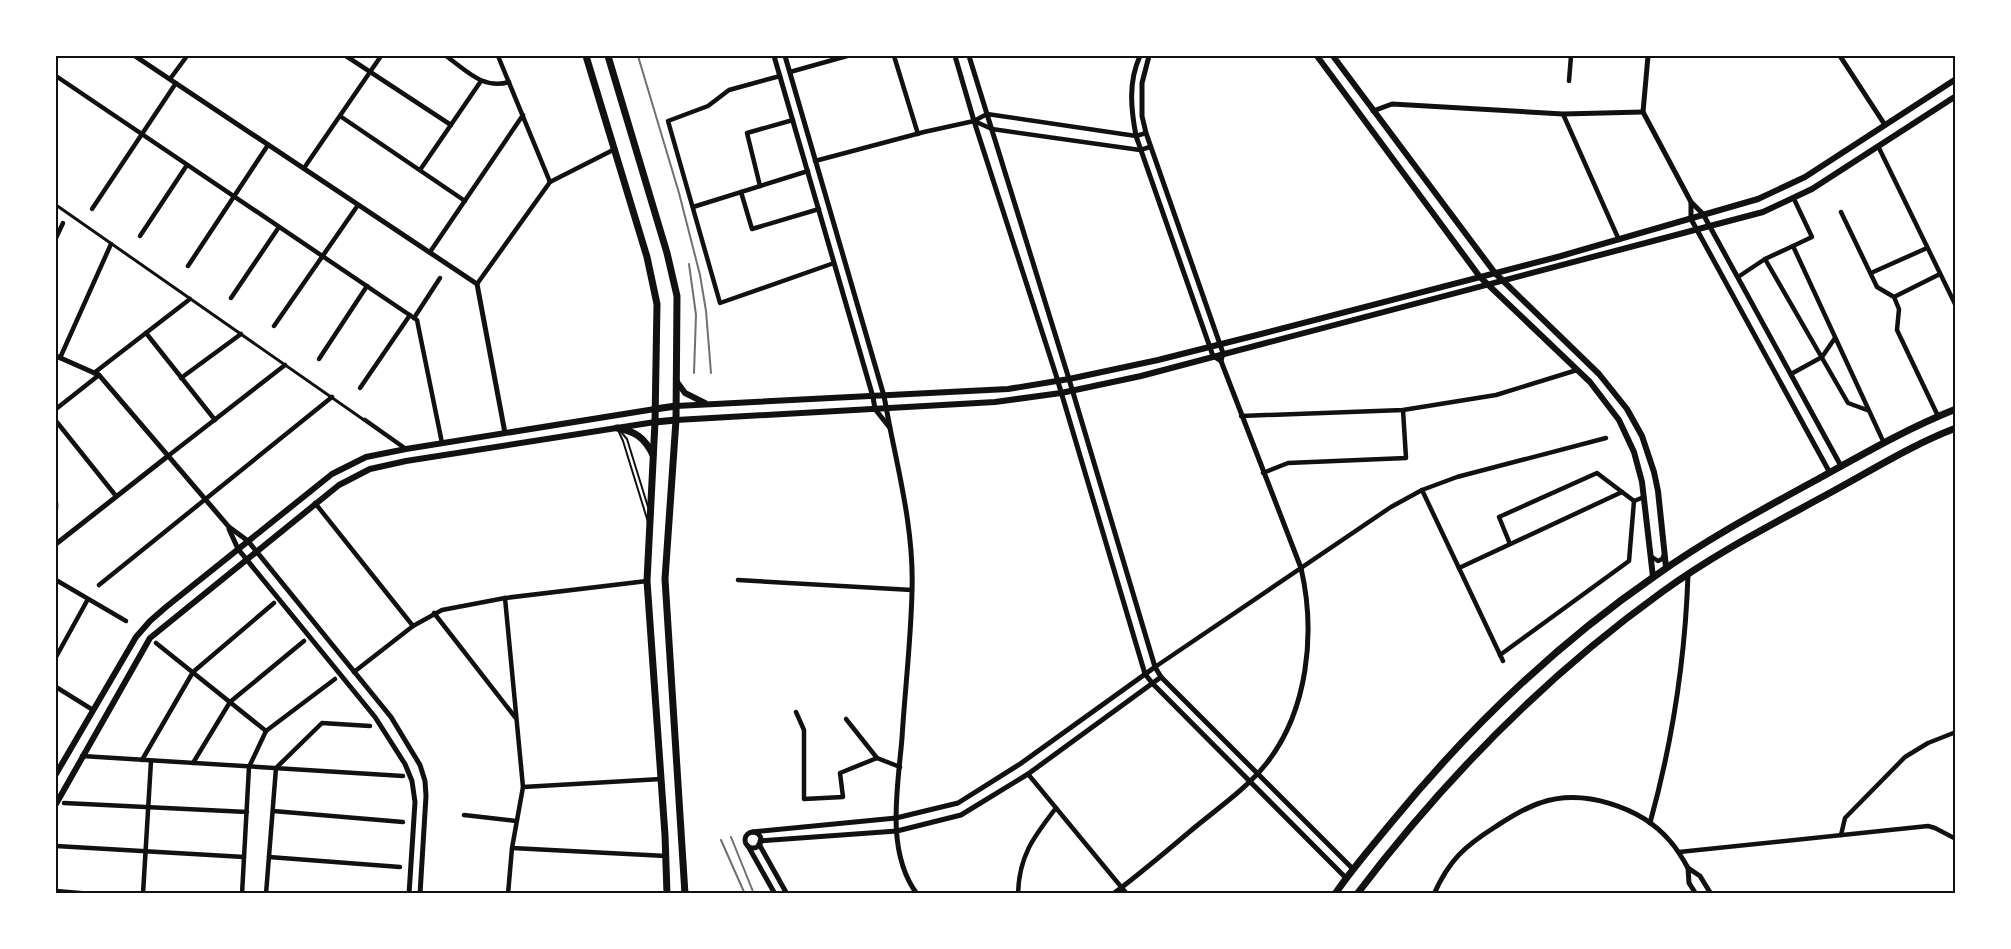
<svg xmlns="http://www.w3.org/2000/svg" width="2011" height="949" font-family="Quicksand,sans-serif">
	<style>
		.lines { fill: none; stroke-linecap: round; stroke-linejoin: round }
		.service { stroke: #111; stroke-width: 2 }
		.pedestrian { stroke: #111; stroke-width: 3 }
		.minor { stroke: #111; stroke-width: 4.5 }
		.tertiary { stroke: #111; stroke-width: 5 }
		.secondary { stroke: #111; stroke-width: 6 }
		.primary { stroke: #111; stroke-width: 7 }
		.rail { stroke: #707070; stroke-width: 2 }
		.neatline { fill: none; stroke: #111; stroke-width: 2 }
	</style>
	<rect width="100%" height="100%" fill="#fff"/>
	<g class="lines">
		<!-- service -->
		<g class="service">
			<path d="M618,430L623,441L648,522"/>
			<path d="M621,432L627,439L648,507"/>
		</g>
		<!-- pedestrian -->
		<path class="pedestrian" d="M56,205L364,420"/>
		<!-- minor -->
		<g class="minor">
			<path d="M346,56L451,125"/>
			<path d="M446,56C466,70 483,90 509,82"/>
			<path d="M498,56L550,182"/>
			<path d="M894,56L918,134"/>
			<path d="M790,72L847,56"/>
			<path d="M56,76L417,320L442,443"/>
			<path d="M780,76L729,90L708,106L668,121L720,303L834,263"/>
			<path d="M170,79L187,56"/>
			<path d="M1569,81L1571,56"/>
			<path d="M1563,114L1619,240"/>
			<path d="M340,116L465,201"/>
			<path d="M974,121L992,129L1140,150L1150,147"/>
			<path d="M1878,146L1956,306"/>
			<path d="M815,161L924,132L974,121L987,114L1136,136L1146,133"/>
			<path d="M304,168L381,56"/>
			<path d="M420,170L481,81"/>
			<path d="M760,186L747,133L793,120"/>
			<path d="M741,192L752,229L819,209"/>
			<path d="M693,207L808,171"/>
			<path d="M92,209L176,83"/>
			<path d="M1841,212L1877,287L1894,297L1899,309L1897,330L1938,416"/>
			<path d="M140,236L187,165"/>
			<path d="M56,238L63,223"/>
			<path d="M1793,246L1812,237L1794,199"/>
			<path d="M430,252L523,115"/>
			<path d="M1765,259L1848,403L1867,410"/>
			<path d="M188,266L268,145"/>
			<path d="M1871,273L1927,248"/>
			<path d="M1738,277L1765,259L1793,246L1884,443"/>
			<path d="M477,284L550,182L615,149"/>
			<path d="M1894,297L1940,274"/>
			<path d="M231,298L279,227"/>
			<path d="M414,318L440,278"/>
			<path d="M274,326L358,205"/>
			<path d="M146,333L215,420"/>
			<path d="M60,358L111,244"/>
			<path d="M319,359L367,286"/>
			<path d="M94,373L190,299"/>
			<path d="M1791,374L1822,357L1835,338"/>
			<path d="M181,378L241,334"/>
			<path d="M360,388L410,315"/>
			<path d="M56,409L99,375"/>
			<path d="M1241,416L1403,410L1496,395L1577,370"/>
			<path d="M365,420L406,449"/>
			<path d="M56,421L116,496"/>
			<path d="M168,456L285,365"/>
			<path d="M1263,473L1288,463L1406,458L1403,410"/>
			<path d="M1422,490L1503,661"/>
			<path d="M56,503V509"/>
			<path d="M315,503L413,626"/>
			<path d="M1510,544L1499,517L1597,473L1634,501"/>
			<path d="M1652,557L1658,561L1662,559L1665,553"/>
			<path d="M1459,568L1622,492"/>
			<path d="M56,580L126,621"/>
			<path d="M738,580L912,590"/>
			<path d="M99,585L332,397"/>
			<path d="M505,598L523,787L512,848L508,894"/>
			<path d="M434,613L515,717"/>
			<path d="M156,643L266,731"/>
			<path d="M1500,655L1629,561L1634,501L1644,497"/>
			<path d="M56,657L88,599"/>
			<path d="M1155,667L1391,507L1422,490L1457,477L1606,438"/>
			<path d="M354,672L413,626L442,610L505,598L647,581"/>
			<path d="M56,687L93,710"/>
			<path d="M796,712L804,730V799L843,797L840,773L877,758L900,767"/>
			<path d="M846,719L877,758"/>
			<path d="M82,756L403,776"/>
			<path d="M142,760L193,672L274,603"/>
			<path d="M193,763L230,702L304,641"/>
			<path d="M1028,774L1127,894"/>
			<path d="M523,787L661,779"/>
			<path d="M64,803L247,812"/>
			<path d="M273,811L403,822"/>
			<path d="M464,815L516,821"/>
			<path d="M1841,835L1845,818L1905,757L1928,743L1956,732"/>
			<path d="M56,846L244,857"/>
			<path d="M512,848L666,856"/>
			<path d="M1679,852L1928,826L1935,828L1956,839"/>
			<path d="M269,857L400,867"/>
			<path d="M56,891L92,894"/>
			<path d="M143,894L151,761"/>
			<path d="M242,894L249,767L266,731L335,679"/>
			<path d="M266,894L276,768L322,723L370,726"/>
			<path d="M1018,894C1019,855 1034,837 1056,808"/>
		</g>
		<!-- tertiary -->
		<g class="tertiary">
			<path d="M135,56L477,284L505,433"/>
			<path d="M774,56L873,397L875,409L890,428L884,396L785,56"/>
			<path d="M955,56L974,121L1056,375L1145,674L1153,684L1346,878"/>
			<path d="M969,56L1069,379L1155,667L1161,677L1353,869"/>
			<path d="M1140,56C1128,82 1131,109 1136,136L1213,356L1221,361L1223,353L1146,133L1142,116V83L1149,56"/>
			<path d="M1648,56L1643,112L1691,202"/>
			<path d="M1840,56L1885,125"/>
			<path d="M1373,111L1392,104L1563,114L1643,112"/>
			<path d="M56,356L99,375L229,527L248,541L391,717L420,765L425,781L426,796L420,894"/>
			<path d="M890,428C901,482 914,536 912,591C911,640 905,689 902,738C898,787 885,851 917,894"/>
			<path d="M1830,473L1691,219V202L1703,214L1841,466"/>
			<path d="M229,529L238,549L375,717L405,764L412,781L415,802L409,894"/>
			<path d="M56,544L168,456"/>
			<path d="M1650,823C1673,740 1685,661 1688,575"/>
			<path d="M752,832L896,818L958,803L1020,764L1155,667"/>
			<circle cx="753" cy="840" r="8"/>
			<path d="M760,841L897,831L961,815L1028,774L1161,677"/>
			<path d="M759,844L787,894"/>
			<path d="M748,846L775,894"/>
			<path d="M1113,894C1141,873 1168,850 1194,828C1218,808 1246,789 1266,764C1308,711 1316,633 1301,568L1221,361"/>
			<path d="M1434,894C1449,860 1465,846 1495,827C1509,818 1524,808 1540,803C1583,788 1641,807 1670,841C1677,849 1683,859 1688,868"/>
			<path d="M1696,894L1689,883L1688,868L1700,876L1711,894"/>
		</g>
		<!-- secondary -->
		<g class="secondary">
			<path d="M1317,56L1480,277L1590,382L1619,420L1634,452L1642,482L1653,577"/>
			<path d="M1333,56L1495,273L1599,374L1627,409L1642,436L1654,472L1658,491L1666,567"/>
			<path d="M677,382L685,393L705,403"/>
			<path d="M676,406L1008,389L1069,379L1158,360L1261,334L1561,256L1758,199L1805,177L1956,79"/>
			<path d="M676,420L995,402L1061,393L1141,376L1763,212L1812,189L1956,96"/>
			<path d="M56,774L136,637L150,621L166,607L332,474L366,457L406,449L655,409"/>
			<path d="M56,804L150,638L339,485L370,469L406,461L655,422"/>
		</g>
		<!-- primary -->
		<g class="primary">
			<path d="M586,56L647,257L657,304L655,422L647,581L665,835L667,894"/>
			<path d="M608,56L667,253L677,296L676,420L665,579L685,894"/>
			<path d="M655,409L676,406"/>
			<path d="M655,422L676,420"/>
			<path d="M617,428C635,431 645,438 653,455"/>
			<path d="M1335,894C1352,869 1372,846 1391,823C1468,729 1555,645 1655,576C1707,539 1763,509 1818,479C1863,454 1908,428 1956,409"/>
			<path d="M1357,894C1446,777 1544,677 1662,592C1714,554 1771,525 1826,495C1869,472 1911,445 1956,428"/>
		</g>
		<!-- rail -->
		<g class="rail">
			<path d="M638,56L679,193L700,275L706,311L711,373"/>
			<path d="M689,264L696,315L694,373"/>
			<path d="M731,837L754,894"/>
			<path d="M721,840L744,892"/>
		</g>
	</g>
	<!-- border -->
	<rect width="2011" height="949" fill="none" stroke="#ffffff" stroke-width="114"/>
	<rect x="57" y="57" width="1897" height="835" class="neatline"/>
</svg>
